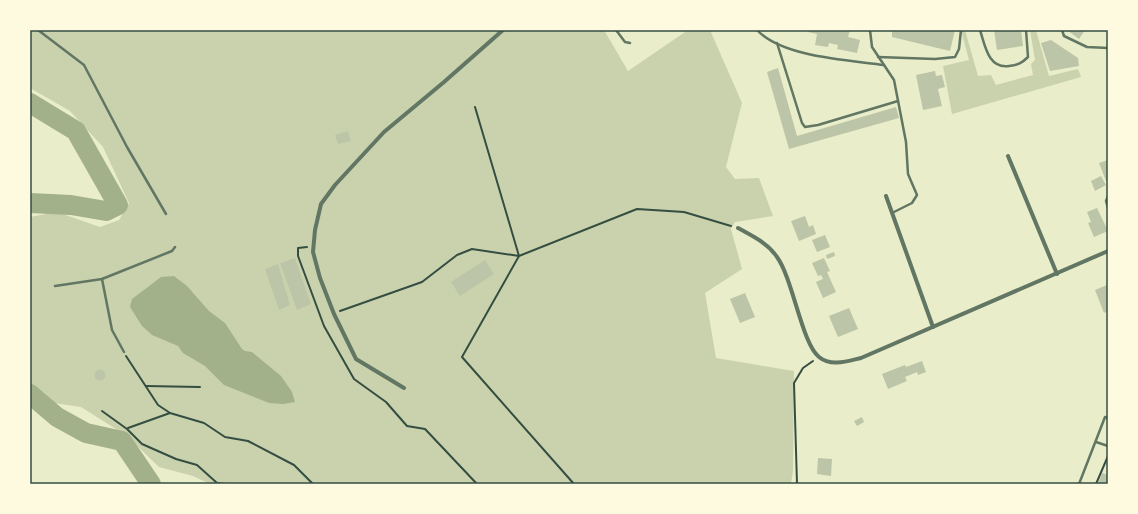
<svg xmlns="http://www.w3.org/2000/svg" width="1138" height="514" font-family="'Golos Text',sans-serif">
	<style>
		.green { fill: #cad2ad }
		.water { fill: #a3b18a }
		.lines { fill: none; stroke-linecap: round; stroke-linejoin: round }
		.river { stroke: #a3b18a; stroke-width: 20 }
		.building { fill: #bcc5a7 }
		.path { stroke: #344e41; stroke-width: 2 }
		.service { stroke: #617663; stroke-width: 2.5 }
		.minor { stroke: #617663; stroke-width: 4 }
		.neatline { fill: none; stroke: #344e41; stroke-width: 1.5 }
	</style>
	<rect width="100%" height="100%" fill="#e9edc9"/>
	<!-- green -->
	<g class="green">
		<path d="M30,30H604L628,71L688,30H710L742,103L726,167L735,179L759,178L773,216L735,222L731,229L742,269L705,293L716,358L794,371L793,471L791,484H210L193,476L159,467L127,436L81,407L40,401L30,388V217L57,212L100,227L119,220L129,203L103,147L70,111L30,88Z"/>
		<path d="M961,30H965L978,76L991,75L996,85L1033,75L1031,64L1035,60L1030,30H1036L1049,76L1078,69L1081,77L952,114L943,66L969,60Z"/>
	</g>
	<!-- water -->
	<path class="water" d="M174,276L187,286L209,311L225,323L242,349L245,351L252,352L281,376L292,392L295,402L283,404L269,403L224,385L205,366L183,353L178,346L152,335L142,326L130,307L132,299L161,277Z"/>
	<g class="lines">
		<!-- river -->
		<g class="river">
			<path d="M30,103L76,131L118,205L106,211L71,205L30,203"/>
			<path d="M30,394L57,417L86,433L122,441L151,484"/>
		</g>
	</g>
	<!-- building -->
	<g class="building">
		<path d="M808,30H850L848,37L860,40L857,53L837,49L838,45L829,43L828,47L815,45L817,34L808,32Z"/>
		<path d="M892,30H955L950,51L892,37Z"/>
		<path d="M994,30H1021L1023,46L997,50Z"/>
		<path d="M1067,30H1085L1079,39Z"/>
		<path d="M1051,40L1078,58L1079,66L1050,71L1041,43Z"/>
		<path d="M778,68L797,136L896,107L899,118L789,149L767,72Z"/>
		<path d="M935,71L936,76L942,75L945,87L938,89L942,106L923,110L916,75Z"/>
		<path d="M348,131L351,141L338,144L335,135Z"/>
		<path d="M1108,160V180L1106,181L1099,163Z"/>
		<path d="M1101,176L1106,185L1095,191L1091,181Z"/>
		<path d="M1097,208L1108,231L1094,237L1088,223L1091,222L1087,212Z"/>
		<path d="M805,216L809,227L813,225L816,234L799,241L791,221Z"/>
		<path d="M825,235L830,247L817,252L812,240Z"/>
		<path d="M834,252L835,256L827,259L826,255Z"/>
		<path d="M295,258L311,304L297,310L280,263Z"/>
		<path d="M824,258L830,271L827,272L836,292L823,298L816,282L823,279L821,275L818,276L812,263Z"/>
		<path d="M485,260L494,274L460,296L451,282Z"/>
		<path d="M278,264L290,305L279,310L265,269Z"/>
		<path d="M1107,285L1108,311L1104,313L1095,290Z"/>
		<path d="M745,293L755,317L740,323L730,299Z"/>
		<path d="M849,308L858,329L838,337L829,316Z"/>
		<path d="M922,361L926,372L918,375L917,372L905,377L907,381L888,389L882,374L905,365L906,367Z"/>
		<circle cx="100" cy="375" r="5.5"/>
		<path d="M862,417L864,422L857,426L854,421Z"/>
		<path d="M818,458L832,459L831,476L817,474Z"/>
		<path d="M1102,473L1108,475V484H1098Z"/>
	</g>
	<g class="lines">
		<!-- path -->
		<g class="path">
			<path d="M307,247L298,248V256L324,326L354,379L386,402L407,426L425,429L477,484"/>
			<path d="M340,311L422,282L457,255L472,249L519,256L475,107"/>
			<path d="M126,356L158,405L170,413L204,423L225,437L248,441L294,465L313,484"/>
			<path d="M146,386L200,387"/>
			<path d="M102,411L127,429L142,444L176,459L197,465L217,483L226,484"/>
			<path d="M128,428L170,413"/>
			<path d="M574,484L462,357L519,256L637,209L684,212L731,226"/>
			<path d="M797,484L794,383L803,368L813,361"/>
			<path d="M1096,484L1108,456"/>
		</g>
		<!-- service -->
		<g class="service">
			<path d="M38,30L84,65L127,147L166,214"/>
			<path d="M616,30L625,42L630,43"/>
			<path d="M757,30C782,57 848,60 884,65"/>
			<path d="M870,30L872,47L894,80L906,142L908,174L917,195L912,203L892,213"/>
			<path d="M980,30C985,45 988,69 1009,66C1018,65 1022,63 1028,57L1026,30"/>
			<path d="M1062,30L1064,36L1087,47L1108,48"/>
			<path d="M777,43L802,123L805,127L818,125L898,101"/>
			<path d="M878,57L935,59L955,57L959,49L961,30"/>
			<path d="M1108,196L1106,201L1108,208"/>
			<path d="M102,279L112,330L124,352"/>
			<path d="M55,286L102,279L172,251L175,247"/>
			<path d="M1096,442L1108,446"/>
			<path d="M1079,484L1105,417L1108,418"/>
		</g>
		<!-- minor -->
		<g class="minor">
			<path d="M1008,156L1057,274"/>
			<path d="M886,196L933,327"/>
			<path d="M738,228C752,236 768,243 777,257C793,279 802,344 819,357C831,367 848,361 861,358L1108,251"/>
			<path d="M404,388L356,359L334,314L320,278L313,252L315,230L321,204L335,185L384,132L444,82L503,30"/>
		</g>
	</g>
	<!-- border -->
	<rect width="1138" height="514" fill="none" stroke="#fefae0" stroke-width="62"/>
	<rect x="31" y="31" width="1076" height="452" class="neatline"/>
</svg>
